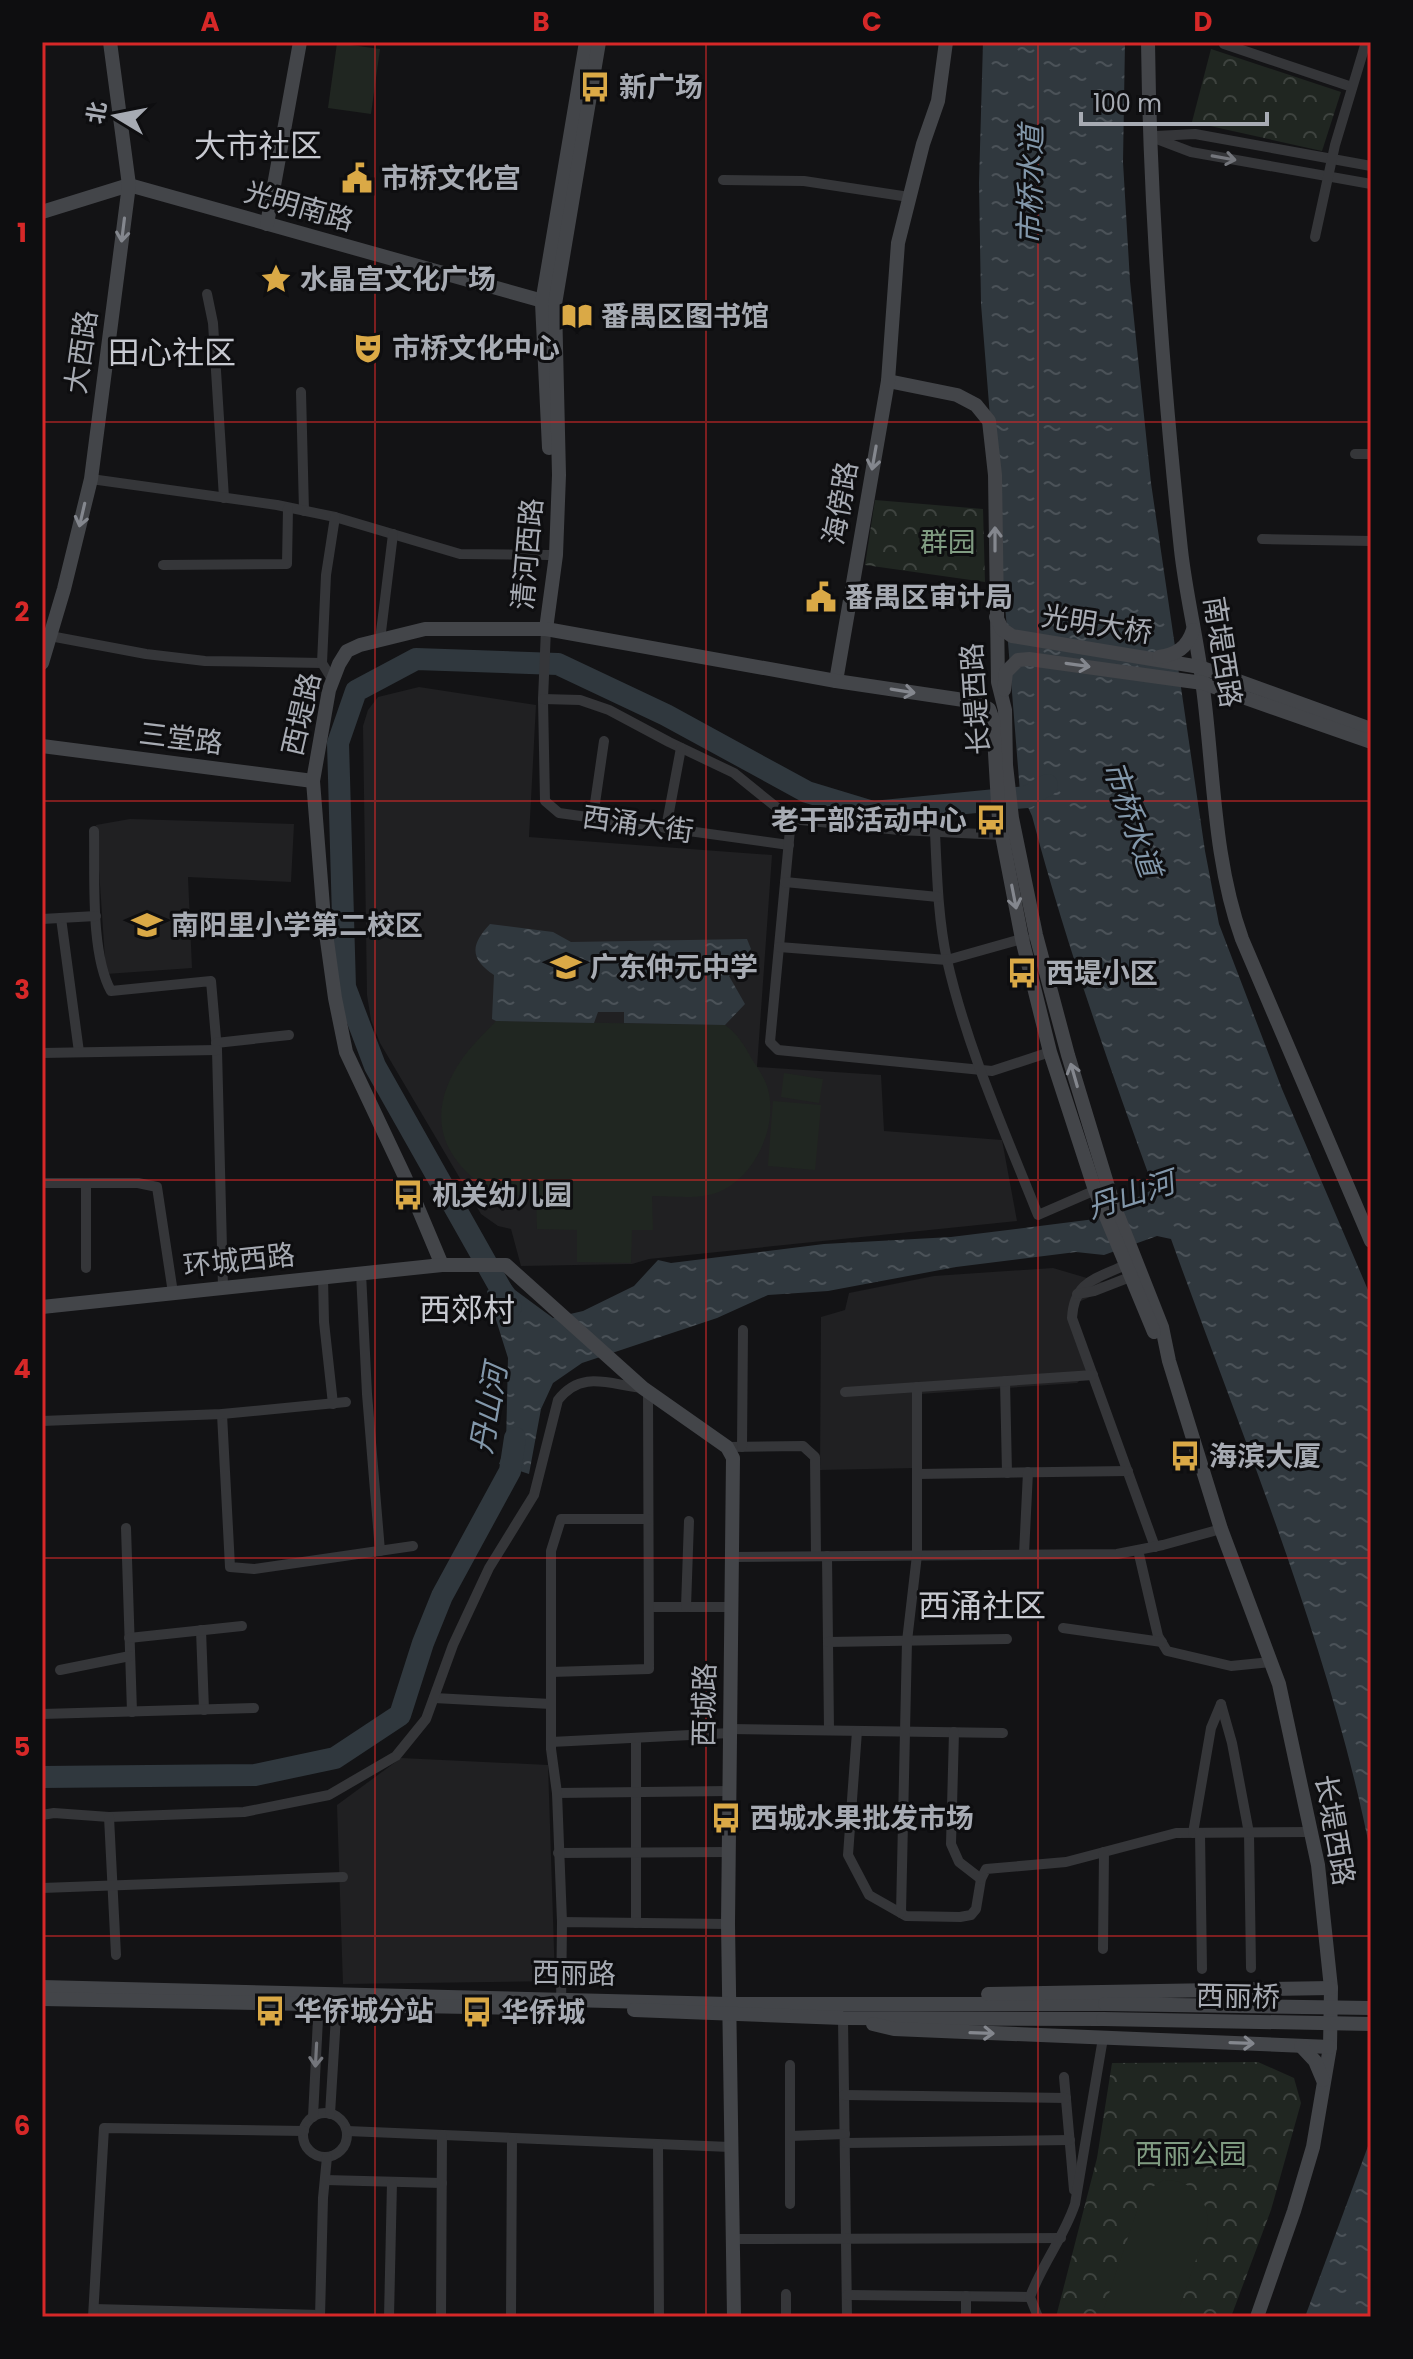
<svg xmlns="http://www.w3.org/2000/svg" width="1413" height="2359" font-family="Poppins,'Noto Sans SC',sans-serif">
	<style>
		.built { fill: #202022 }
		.park { fill: url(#park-crowns) }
		.pitch { fill: #202621 }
		.water { fill: url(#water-ripples) }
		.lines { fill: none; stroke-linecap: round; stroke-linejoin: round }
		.river { stroke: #30383e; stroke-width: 22 }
		.street { stroke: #353639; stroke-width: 10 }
		.secondary { stroke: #434549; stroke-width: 14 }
		.secondary-bridge { stroke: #434549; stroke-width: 14 }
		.oneway { stroke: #74767c }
		.oneway2 { stroke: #84878e }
		.grid { fill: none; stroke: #d62828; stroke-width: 2; stroke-opacity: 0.55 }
		.labels { text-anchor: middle; stroke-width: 6; stroke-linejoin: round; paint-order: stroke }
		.poi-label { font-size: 28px; font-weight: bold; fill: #a7abb3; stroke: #0e0e10; text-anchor: start }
		.street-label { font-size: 28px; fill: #a7abb3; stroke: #0e0e10 }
		.park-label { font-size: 28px; fill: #809c82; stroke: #0e0e10 }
		.water-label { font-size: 30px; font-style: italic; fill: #8297aa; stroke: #0e0e10 }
		.quarter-label { font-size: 32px; fill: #c7c9d0; stroke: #0e0e10 }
		.neatline { fill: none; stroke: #d62828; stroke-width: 3 }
		.grid-label { font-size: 26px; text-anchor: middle; font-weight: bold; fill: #d62828 }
	</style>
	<defs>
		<pattern id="park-crowns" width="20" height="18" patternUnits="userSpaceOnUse" patternTransform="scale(2)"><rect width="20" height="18" fill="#202621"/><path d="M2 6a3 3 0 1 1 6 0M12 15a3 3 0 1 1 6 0" fill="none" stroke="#3e433f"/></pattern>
		<pattern id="water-ripples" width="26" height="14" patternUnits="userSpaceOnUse" patternTransform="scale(2)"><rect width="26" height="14" fill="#30383e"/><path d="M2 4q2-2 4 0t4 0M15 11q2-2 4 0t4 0" fill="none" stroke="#4b5258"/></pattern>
	</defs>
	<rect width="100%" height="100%" fill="#131315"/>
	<!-- built -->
	<g class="built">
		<path d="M419,687L536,705L529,837L772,855L757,1067L881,1075L884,1131L1002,1140L1017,1221L649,1259L632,1264L521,1266L511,1229L498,1226L481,1214L380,1043L371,1020L367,995L363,726L368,710L378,697Z"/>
		<path d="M130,819L294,824L291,882L188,877L192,968L106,974L96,825Z"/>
		<path d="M1053,1268L1114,1286L1070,1306L1090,1372L1077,1383L920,1394L915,1468L820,1470L821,1317L845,1310L849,1293L934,1276Z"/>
		<path d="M401,1758L548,1765L555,1981L343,1984L337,1805Z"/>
	</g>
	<!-- park -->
	<g class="park">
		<path d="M1211,49L1341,92L1322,151L1192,122Z"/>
		<path d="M875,500L983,509L985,582L865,565Z"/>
		<path d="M1258,2062L1294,2078L1301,2103L1271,2210L1231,2317H1056L1097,2158L1112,2063Z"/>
	</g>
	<!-- pitch -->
	<g class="pitch">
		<path d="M337,43L380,49L371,114L328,108Z"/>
		<path d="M496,1021L725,1025C738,1034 744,1045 752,1059C757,1067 764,1077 767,1086C779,1122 758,1171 725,1189C704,1201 675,1196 652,1196L653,1230H632L631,1263L577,1262V1230L537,1229L536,1195H483L482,1185C435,1150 429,1107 462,1059C472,1045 485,1033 496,1021Z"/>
		<path d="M784,1073L823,1079L819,1103L781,1097Z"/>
		<path d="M773,1101L821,1105L815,1170L768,1166Z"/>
		<path d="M1164,2180C1192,2180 1208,2198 1208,2225L1176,2317H1101L1141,2199L1147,2190Z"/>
	</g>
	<!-- water -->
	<g class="water">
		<path d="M983,42H1125L1123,162L1130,281L1151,483L1205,851L1219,924L1282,1089L1371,1297V1855C1330,1646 1243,1439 1171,1239L1157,1236L1104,1255L1076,1252L956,1267L828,1291L768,1295L717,1318L582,1363L553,1383L541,1409L529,1474L499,1464L506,1445L508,1358L487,1291L505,1277L515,1290L553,1318L583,1311L634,1286L658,1260L671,1263L824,1244L951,1237L1095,1219L1150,1191L1152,1184C1108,1063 1065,941 1032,816L1027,805H1021L981,304L979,183Z"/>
		<path d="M490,924L553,932L571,942L747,939L751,949L729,976L745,1004L725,1025L624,1023V1012H598L594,1023L496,1021L492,1019L494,975C470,959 470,945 490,924Z"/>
		<path d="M1371,2138V2317H1305Z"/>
	</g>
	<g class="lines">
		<!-- river -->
		<g class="river">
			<path d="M511,1307L375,1066L345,987L338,743L356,691L416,659L558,664L666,715L807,792L873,812L1027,797L1047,785"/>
			<path d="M42,1777L255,1775L335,1758L400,1715L423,1643L442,1596L510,1471L515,1438"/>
		</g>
		<!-- street -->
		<g class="street">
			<path d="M1224,42V44L1352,87"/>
			<path d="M1149,136L1191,152L1371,184"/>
			<path d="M1156,136L1195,134L1371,166"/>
			<path d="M723,180L804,181L909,197"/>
			<path d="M1315,237L1335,145L1366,42"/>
			<path d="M207,294L213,323L224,498"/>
			<path d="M301,392L304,511"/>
			<path d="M1355,454H1371"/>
			<path d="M91,479L277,505L335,517L460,554L549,555"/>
			<path d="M1262,539L1371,541"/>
			<path d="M163,565L287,564L288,508"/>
			<path d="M546,629L543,699L545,801L559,813L789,845"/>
			<path d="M50,636L146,654L205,661L322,663"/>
			<path d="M380,640L393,534"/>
			<path d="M333,681L322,663L326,575L335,517"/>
			<path d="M543,699L580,700L609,710L669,742L734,773L791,819L899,830L1002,835"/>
			<path d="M593,817L604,741"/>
			<path d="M791,819L770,1042L778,1050L992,1071L1050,1052"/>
			<path d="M666,828L681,748"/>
			<path d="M94,831C95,875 90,953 111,991L211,981L217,1050L223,1288"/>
			<path d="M935,832C937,875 938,918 947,960C967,1048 1005,1132 1038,1215L1098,1189"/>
			<path d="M785,882L938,897"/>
			<path d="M61,918L79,1052"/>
			<path d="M42,919L96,916"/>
			<path d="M779,947L947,960L1025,938"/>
			<path d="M216,1043L289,1035"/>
			<path d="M42,1053L217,1050"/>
			<path d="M42,1183H138L157,1187L173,1293"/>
			<path d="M1125,1265C1096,1279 1074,1281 1072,1318L1155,1547"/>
			<path d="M86,1268V1183"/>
			<path d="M361,1273L367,1394L380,1551"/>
			<path d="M323,1277L324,1322L333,1404"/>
			<path d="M1077,1294L1094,1291L1130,1277"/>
			<path d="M1005,1381L1007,1473"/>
			<path d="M845,1392L1093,1375"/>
			<path d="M222,1414L230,1567L254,1569L413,1546"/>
			<path d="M42,1421L222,1414L346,1402"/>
			<path d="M727,1447L803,1446L815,1457L816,1556"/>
			<path d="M742,1447L743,1330"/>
			<path d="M917,1474L1128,1471"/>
			<path d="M126,1528L132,1712"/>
			<path d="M1138,1550L1158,1636L1167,1651L1231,1666L1271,1662"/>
			<path d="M1024,1554L1028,1472"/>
			<path d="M827,1556L829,1730"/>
			<path d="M732,1557L1117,1554L1163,1545L1221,1529"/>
			<path d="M649,1607H732"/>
			<path d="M686,1607L689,1521"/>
			<path d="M1063,1628L1162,1642"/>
			<path d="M201,1630L204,1710"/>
			<path d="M129,1638L242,1626"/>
			<path d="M828,1642L1007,1639"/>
			<path d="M60,1670L130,1656"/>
			<path d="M551,1672L649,1669L648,1392"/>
			<path d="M434,1698L551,1704"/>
			<path d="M1221,1704L1232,1743L1249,1833L1251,1968"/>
			<path d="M42,1714L254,1708"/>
			<path d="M730,1729L1003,1733"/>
			<path d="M857,1731L848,1855L869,1895L906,1916L960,1917L971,1915L976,1909L981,1879L986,1869L1066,1862L1176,1833L1311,1832"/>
			<path d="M954,1732L951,1844L959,1862L981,1879"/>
			<path d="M636,1739V1923"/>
			<path d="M551,1742L730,1733"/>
			<path d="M557,1793L729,1791"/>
			<path d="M42,1815L54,1813L109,1817L244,1812L329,1795L396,1756L426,1719L453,1645L489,1568L534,1495L558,1400C582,1369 610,1385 643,1388"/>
			<path d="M109,1817L116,1955"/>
			<path d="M1193,1833L1211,1728L1221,1704"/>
			<path d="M1200,1833L1202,1969"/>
			<path d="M558,1853L729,1852"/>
			<path d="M42,1888L343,1877"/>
			<path d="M901,1913L907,1641L917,1555V1387"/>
			<path d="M562,1922L557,1793L551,1749V1551L561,1519H648"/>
			<path d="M1103,1949L1104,1852"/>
			<path d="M561,2008L562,1922L728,1924"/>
			<path d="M843,2018L847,2317"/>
			<path d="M1064,2077L1074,2190"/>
			<path d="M844,2095L1066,2098"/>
			<circle cx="325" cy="2135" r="22"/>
			<path d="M330,2114L337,2000"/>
			<path d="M313,2117L319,1999"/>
			<path d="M347,2131L730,2147"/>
			<path d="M790,2136L845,2134"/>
			<path d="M845,2143L1070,2140"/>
			<path d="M658,2145L659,2317"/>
			<path d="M325,2180L442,2183"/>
			<path d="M790,2204V2065"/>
			<path d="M732,2239L1061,2238"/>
			<path d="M847,2295L1030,2297"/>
			<path d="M966,2296V2317"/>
			<path d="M94,2309L320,2315"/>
			<path d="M93,2317L104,2128L304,2131"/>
			<path d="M320,2317L323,2198L327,2157"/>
			<path d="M389,2317L392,2182"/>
			<path d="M441,2317L442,2135"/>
			<path d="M511,2317L512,2138"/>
			<path d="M786,2317V2294"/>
			<path d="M1038,2317L1030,2297C1042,2264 1064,2237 1075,2204L1103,2038"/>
		</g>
		<!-- secondary -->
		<g class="secondary">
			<path d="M1148,42C1150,212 1163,381 1181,550C1186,596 1198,642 1203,688C1214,771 1213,859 1242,939L1371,1241"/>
			<path d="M42,212L129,185L550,303"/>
			<path d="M267,224L300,42"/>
			<path d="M888,381L957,395L976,405L989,421L995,475L998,682L1005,710L1006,765L1012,818L1036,935L1068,1055L1113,1203L1162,1327L1169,1361L1221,1529L1279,1684L1318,1865L1331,1988L1330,2047L1313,2147L1294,2211L1257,2317"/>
			<path d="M549,448L542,303L586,42"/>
			<path d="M996,617L1002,629L1012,636L1200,667L1371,729"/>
			<path d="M546,629L556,555L559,475L555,304L599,42"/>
			<path d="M1159,657C1177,654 1187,648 1193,630"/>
			<path d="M42,663L64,589L91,479L129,185L110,42"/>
			<path d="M836,681L888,381L898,243L923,144L938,101L946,42"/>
			<path d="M1004,690L1006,672L1018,660L1029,659L1188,681L1203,683L1371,742"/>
			<path d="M42,746L313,781"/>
			<path d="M442,1265L405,1177L346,1052L335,998L324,919L313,781L329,690L339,664L347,651L360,645L425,629H546L836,681L977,702L989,709L993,720L999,820L1022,939L1050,1052L1095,1190L1154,1332"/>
			<path d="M42,1307L442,1265H506L643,1388L727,1447L733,1458L728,1924L734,2317"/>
			<path d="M42,1987L728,2004H1105"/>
			<path d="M988,1994L1331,1988"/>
			<path d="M42,1999L530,2008"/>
			<path d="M634,2010L843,2018L1103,2019"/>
			<path d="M873,2024L894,2029L1330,2047"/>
			<path d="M1301,2046L1315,2061L1323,2080"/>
		</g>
		<!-- secondary-bridge -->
		<g class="secondary-bridge">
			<path d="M1105,2004L1371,2008"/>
			<path d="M1103,2019L1371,2024"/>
		</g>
	</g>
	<!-- one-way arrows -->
	<defs><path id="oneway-shaft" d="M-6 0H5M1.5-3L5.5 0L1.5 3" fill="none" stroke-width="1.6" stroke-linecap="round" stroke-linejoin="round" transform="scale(2)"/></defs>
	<g class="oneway">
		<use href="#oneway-shaft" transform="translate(1224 158) rotate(10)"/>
		<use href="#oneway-shaft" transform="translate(316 2055) rotate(93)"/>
	</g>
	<g class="oneway2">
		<use href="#oneway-shaft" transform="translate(123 230) rotate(97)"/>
		<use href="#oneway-shaft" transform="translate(874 458) rotate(100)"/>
		<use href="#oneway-shaft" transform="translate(82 515) rotate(103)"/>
		<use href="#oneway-shaft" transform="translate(995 539) rotate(-90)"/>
		<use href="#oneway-shaft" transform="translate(1078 665) rotate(8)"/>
		<use href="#oneway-shaft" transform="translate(903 691) rotate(9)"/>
		<use href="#oneway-shaft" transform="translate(1014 897) rotate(79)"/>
		<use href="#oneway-shaft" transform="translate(1074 1075) rotate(-106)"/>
		<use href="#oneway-shaft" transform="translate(982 2033) rotate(2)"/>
		<use href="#oneway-shaft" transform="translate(1242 2043) rotate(2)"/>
	</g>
	<!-- grid -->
	<path class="grid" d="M375,42V2317M706,42V2317M1038,42V2317M42,422H1371M42,801H1371M42,1180H1371M42,1558H1371M42,1936H1371"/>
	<!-- icons -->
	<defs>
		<g id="bus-bare" transform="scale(2.4)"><path d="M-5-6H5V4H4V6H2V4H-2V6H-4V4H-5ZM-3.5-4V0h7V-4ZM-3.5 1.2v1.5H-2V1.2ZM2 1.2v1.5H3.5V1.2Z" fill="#daa946" stroke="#0e0e10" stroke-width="2.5" paint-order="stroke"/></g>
		<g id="civic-bare" transform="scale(2.4)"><path d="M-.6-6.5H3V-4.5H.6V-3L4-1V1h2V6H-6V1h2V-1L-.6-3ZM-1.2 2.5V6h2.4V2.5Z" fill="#daa946" stroke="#0e0e10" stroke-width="2.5" paint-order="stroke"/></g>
		<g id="sight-bare" transform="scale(2.4)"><path d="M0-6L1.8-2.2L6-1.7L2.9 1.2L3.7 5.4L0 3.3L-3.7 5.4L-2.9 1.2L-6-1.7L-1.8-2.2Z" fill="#daa946" stroke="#0e0e10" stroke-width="2.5" paint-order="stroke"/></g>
		<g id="library-bare" transform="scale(2.4)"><path d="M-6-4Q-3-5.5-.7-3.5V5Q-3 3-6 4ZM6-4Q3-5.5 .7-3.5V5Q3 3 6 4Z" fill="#daa946" stroke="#0e0e10" stroke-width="2.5" paint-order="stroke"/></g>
		<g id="theatre-bare" transform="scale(2.4)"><path d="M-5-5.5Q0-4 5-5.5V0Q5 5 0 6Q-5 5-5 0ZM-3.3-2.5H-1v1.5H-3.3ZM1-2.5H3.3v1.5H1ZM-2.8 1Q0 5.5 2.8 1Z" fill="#daa946" stroke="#0e0e10" stroke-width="2.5" paint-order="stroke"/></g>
		<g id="school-bare" transform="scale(2.4)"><path d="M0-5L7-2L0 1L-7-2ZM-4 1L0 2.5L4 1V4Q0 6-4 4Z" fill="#daa946" stroke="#0e0e10" stroke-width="2.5" paint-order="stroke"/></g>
	</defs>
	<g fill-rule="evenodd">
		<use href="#bus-bare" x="595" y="87"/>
		<use href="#civic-bare" x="357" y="178"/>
		<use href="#sight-bare" x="276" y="279"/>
		<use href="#library-bare" x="577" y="316"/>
		<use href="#theatre-bare" x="368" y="348"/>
		<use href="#civic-bare" x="821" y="597"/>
		<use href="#bus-bare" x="991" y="820"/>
		<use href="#school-bare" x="147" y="925"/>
		<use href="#school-bare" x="566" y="967"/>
		<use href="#bus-bare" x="1022" y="973"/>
		<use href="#bus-bare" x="408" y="1195"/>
		<use href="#bus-bare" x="1185" y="1456"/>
		<use href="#bus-bare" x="726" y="1818"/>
		<use href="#bus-bare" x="270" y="2011"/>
		<use href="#bus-bare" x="477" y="2012"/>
	</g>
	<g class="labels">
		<!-- poi labels -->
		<g class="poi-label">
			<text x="619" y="97">新广场</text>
			<text x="381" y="188">市桥文化宫</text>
			<text x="300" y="289">水晶宫文化广场</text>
			<text x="601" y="326">番禺区图书馆</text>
			<text x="392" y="358">市桥文化中心</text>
			<text x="845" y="607">番禺区审计局</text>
			<text x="967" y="830" text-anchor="end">老干部活动中心</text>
			<text x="171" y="935">南阳里小学第二校区</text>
			<text x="590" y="977">广东仲元中学</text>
			<text x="1046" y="983">西堤小区</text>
			<text x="432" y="1205">机关幼儿园</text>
			<text x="1209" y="1466">海滨大厦</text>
			<text x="750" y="1828">西城水果批发市场</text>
			<text x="294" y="2021">华侨城分站</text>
			<text x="501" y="2022">华侨城</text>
		</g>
		<!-- street labels -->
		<g class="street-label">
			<text transform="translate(299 206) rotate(16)" y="10">光明南路</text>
			<text transform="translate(81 352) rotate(-82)" y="10">大西路</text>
			<text transform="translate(840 503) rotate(-80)" y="10">海傍路</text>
			<text transform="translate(527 554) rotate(-85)" y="10">清河西路</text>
			<text transform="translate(1097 624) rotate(9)" y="10">光明大桥</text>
			<text transform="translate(1223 652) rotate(81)" y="10">南堤西路</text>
			<text transform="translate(975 699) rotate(-94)" y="10">长堤西路</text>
			<text transform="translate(301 714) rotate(-77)" y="10">西堤路</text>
			<text transform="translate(181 738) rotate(7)" y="10">三堂路</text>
			<text transform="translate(638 824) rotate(8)" y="10">西涌大街</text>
			<text transform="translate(239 1260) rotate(-6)" y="10">环城西路</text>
			<text transform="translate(704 1705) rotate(-89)" y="10">西城路</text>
			<text transform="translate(1335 1830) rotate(80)" y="10">长堤西路</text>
			<text transform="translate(574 1973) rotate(1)" y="10">西丽路</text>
			<text transform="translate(1238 1996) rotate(1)" y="10">西丽桥</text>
		</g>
		<!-- park labels -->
		<g class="park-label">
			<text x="948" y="552">群园</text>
			<text x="1191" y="2164">西丽公园</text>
		</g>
		<!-- water labels -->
		<g class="water-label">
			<text transform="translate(1031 185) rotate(-89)" y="10">市桥水道</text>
			<text transform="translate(1132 819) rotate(71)" y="10">市桥水道</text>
			<text transform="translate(1131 1195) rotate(-18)" y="10">丹山河</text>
			<text transform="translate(489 1409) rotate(-80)" y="10">丹山河</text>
		</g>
		<!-- quarter labels -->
		<g class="quarter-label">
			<text x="258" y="157">大市社区</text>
			<text x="172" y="364">田心社区</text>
			<text x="467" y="1321">西郊村</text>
			<text x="982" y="1617">西涌社区</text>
		</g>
	</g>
	<!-- border -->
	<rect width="1413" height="2359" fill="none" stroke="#0e0e10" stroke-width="88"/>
	<!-- north arrow -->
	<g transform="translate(116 116) rotate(280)" stroke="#0e0e10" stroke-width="6" paint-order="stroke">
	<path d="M0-6L14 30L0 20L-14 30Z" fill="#a7abb3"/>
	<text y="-12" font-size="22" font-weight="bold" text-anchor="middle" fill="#a7abb3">北</text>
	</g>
	<!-- scale -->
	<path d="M1081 112v12h186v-12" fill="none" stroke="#a7abb3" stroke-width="4"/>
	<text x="1093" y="112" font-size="24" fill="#a7abb3" stroke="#0e0e10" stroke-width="6" paint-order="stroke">100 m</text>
	<rect x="44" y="44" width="1325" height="2271" class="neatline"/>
	<g class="grid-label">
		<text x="210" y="31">A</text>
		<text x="541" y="31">B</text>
		<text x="872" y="31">C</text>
		<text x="1203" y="31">D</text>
		<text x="22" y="242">1</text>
		<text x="22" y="621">2</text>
		<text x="22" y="999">3</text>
		<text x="22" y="1378">4</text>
		<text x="22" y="1756">5</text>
		<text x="22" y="2135">6</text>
	</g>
</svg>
